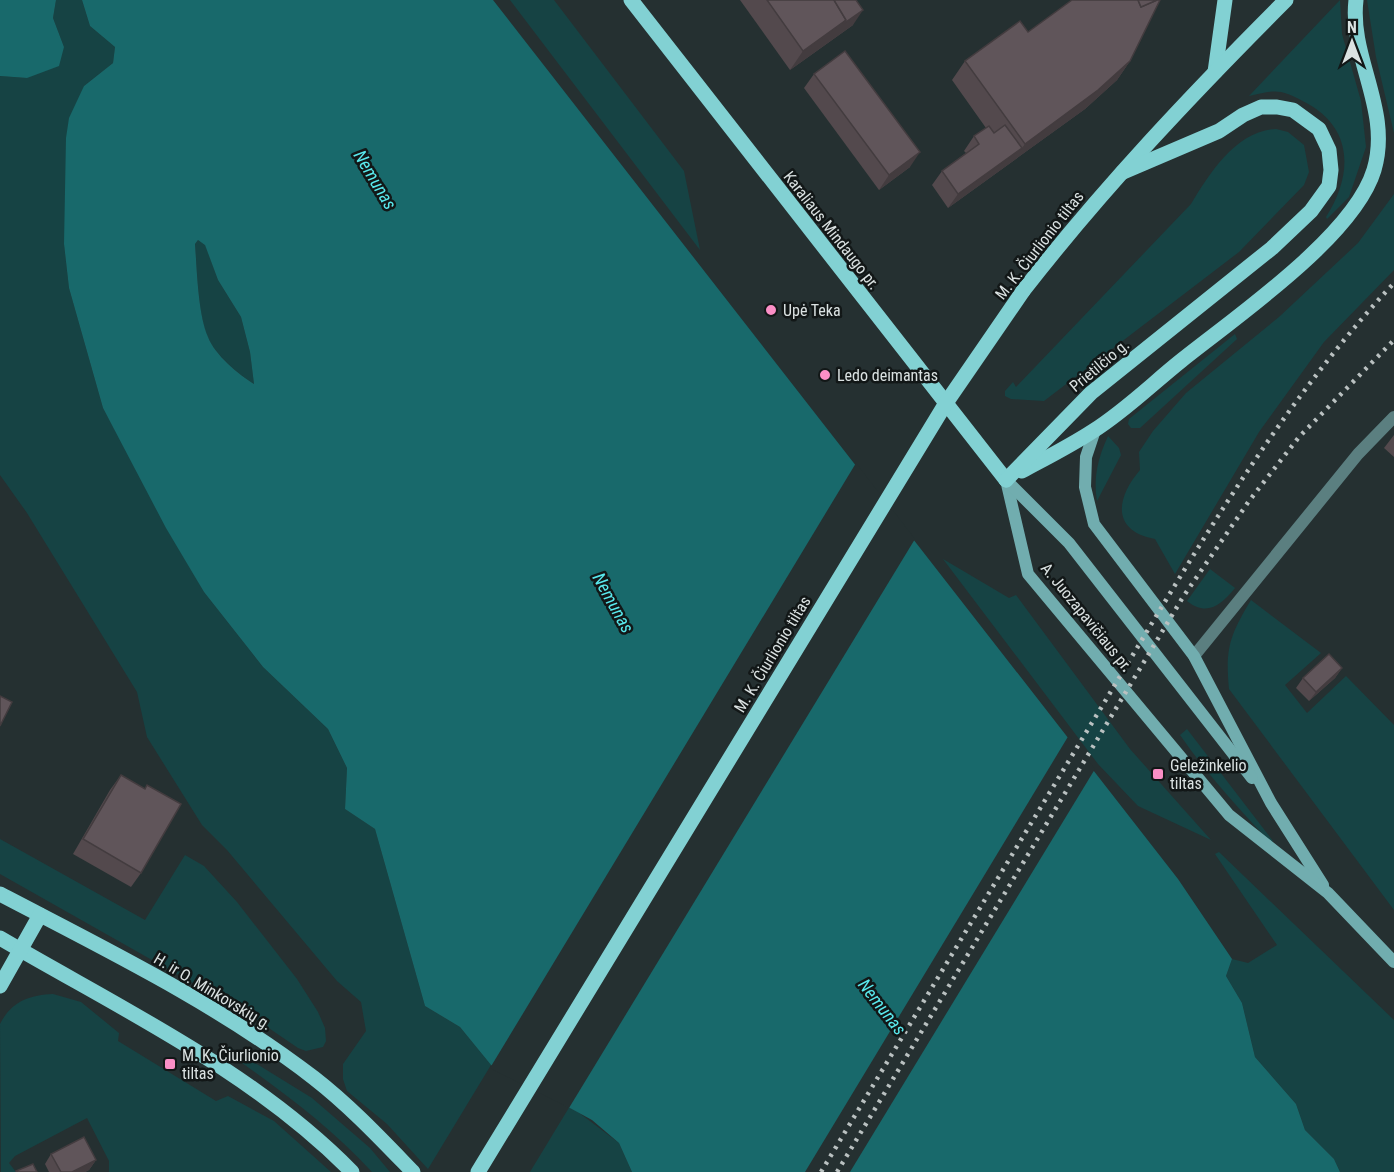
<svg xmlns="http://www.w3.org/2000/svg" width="1394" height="1172" font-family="'Roboto Condensed',sans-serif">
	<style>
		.green { fill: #164344 }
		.water { fill: #18696b; fill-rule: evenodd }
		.pier { fill: #253031 }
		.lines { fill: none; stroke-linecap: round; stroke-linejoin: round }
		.minor { stroke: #5b7f80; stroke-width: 12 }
		.secondary { stroke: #71adaf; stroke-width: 12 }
		.primary { stroke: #82d1d3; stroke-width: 15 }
		.rail { stroke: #bac1c1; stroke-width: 4.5; stroke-dasharray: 3 6; stroke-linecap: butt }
		.primary-bridge { stroke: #82d1d3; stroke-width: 15 }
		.wall { fill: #53494d }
		.shaded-wall { fill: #433c3f }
		.building { fill: #60555a; stroke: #433c3f; stroke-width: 1.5 }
		.poi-dot { fill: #fb8fc6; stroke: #121717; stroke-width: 2 }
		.labels { text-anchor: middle; stroke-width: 5; stroke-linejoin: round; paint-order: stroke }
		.street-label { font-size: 16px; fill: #dbe2e2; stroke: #121717 }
		.poi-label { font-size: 16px; fill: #dbe2e2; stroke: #121717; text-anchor: start }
		.water-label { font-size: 18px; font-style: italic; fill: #59e9ed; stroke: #121717 }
	</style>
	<rect width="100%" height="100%" fill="#253031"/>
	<!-- green -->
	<g class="green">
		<path d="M56,0H82L90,26L115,47L113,63L84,86L64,244L69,288L103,408L204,592L263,667L328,729L347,768L345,809L375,829L425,1006L460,1027L491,1065L428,1169L387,1124L347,1091L343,1079V1064L366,1031L361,1002L337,981L227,850L202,825L147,737L137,692L27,513L0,475V76L27,78L64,47L53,18Z"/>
		<path d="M510,0H554L684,171L700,250Z"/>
		<path d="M1340,0L1342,34L1361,101L1366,147L1349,197L1327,219L1326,217C1351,178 1355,132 1310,105C1301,100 1291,94 1281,92C1271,90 1259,94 1249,96Z"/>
		<path d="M1367,0H1394V133L1376,57Z"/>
		<path d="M1276,129L1288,132L1304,145L1309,172L1304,185L1239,252L1044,401L1011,399L1005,396V391L1013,382L1016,387L1191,204C1210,173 1236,131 1276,129Z"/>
		<path d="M1394,194V270L1324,342L1259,432L1175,574L1155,539C1111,531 1116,498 1140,470L1139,452L1153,431L1186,393L1279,317L1358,243Z"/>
		<path d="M198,240L205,244L218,280L241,317L250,352L254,384C238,374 216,355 208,338C198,315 197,269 195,244Z"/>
		<path d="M1235,334L1237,339L1140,428H1131L1128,424L1129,419Z"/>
		<path d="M1108,436L1119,448L1121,455L1097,501C1093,477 1098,458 1108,436Z"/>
		<path d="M943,559L1009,598L1016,595L1130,749L1211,840L1138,806L1098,764Z"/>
		<path d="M1210,569L1235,588C1221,605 1207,617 1187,601Z"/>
		<path d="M1251,600L1321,653L1285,685L1307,713L1346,676L1394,725V910L1229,689C1225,648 1230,635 1251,600Z"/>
		<path d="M1187,729L1273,841L1270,842C1238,808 1207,774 1180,735Z"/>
		<path d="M0,839L145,920L185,855L204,866L237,902L297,979L318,1012L325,1028L326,1041L323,1047L306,1051L298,1048L251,1016L0,874Z"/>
		<path d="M1219,852L1394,1020V1172H1340L1334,1159L1305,1130L1296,1104L1255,1057L1242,1003L1226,976L1232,959L1248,963L1277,945L1215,854Z"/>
		<path d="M53,994L81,1002L119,1033L118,1041L216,1101L228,1096L274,1121L331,1172H109V1161L87,1118L15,1156L9,1163L16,1172H1L0,1024C11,1002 29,995 53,994Z"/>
		<path d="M229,1047L312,1098L370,1148L390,1172H372C330,1126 279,1089 228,1053Z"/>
		<path d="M570,1106L619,1143L632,1172H530Z"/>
	</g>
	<!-- water -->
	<g class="water">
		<path d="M0,0H56L53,18L64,47L59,66L27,78L0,76Z"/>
		<path d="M82,0H493L1178,879L1232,959L1226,976L1242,1003L1255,1057L1296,1104L1305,1130L1334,1159L1340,1172H632L619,1143L592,1120L491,1065L460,1027L425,1006L375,829L345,809L347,768L328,729L263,667L204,592L166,528L103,408L69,288L64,244L66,138L69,118L84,86L113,63L115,47L90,26ZM198,240L205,245L218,280L241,317L250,352L254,384C238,374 215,355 208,337C198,314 197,270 195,244Z"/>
	</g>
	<!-- pier -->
	<g class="pier">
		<path d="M856,463L915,539L569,1108L490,1068Z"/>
		<path d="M1069,735L1095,769L850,1172H805Z"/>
	</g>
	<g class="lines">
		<!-- minor -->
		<path class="minor" d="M1194,656L1358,454L1394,417"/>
		<!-- secondary -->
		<g class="secondary">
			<path d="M1095,430L1086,457L1085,487L1094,524L1194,656L1271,803L1323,885"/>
			<path d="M1006,480L1028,574L1229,815L1328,893L1394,962"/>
			<path d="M1006,480L1069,543L1252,778"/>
		</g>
		<!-- primary -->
		<g class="primary">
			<path d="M631,0L1006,480"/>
			<path d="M1215,72L1225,0"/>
			<path d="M1023,291C1103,188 1193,93 1286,0"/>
			<path d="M1022,471C1046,458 1070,446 1093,431C1125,411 1153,383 1182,360C1237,316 1354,236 1374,170C1392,110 1349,58 1356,0"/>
			<path d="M1006,480L1091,393L1272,248L1311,211L1329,186L1331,170L1329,150L1319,129L1293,110L1277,107H1261L1243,115L1219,131L1123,172"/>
			<path d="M0,894C107,950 218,1004 314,1078C350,1106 381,1139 413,1172"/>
			<path d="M0,938C121,1009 253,1071 352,1172"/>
			<path d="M0,986L40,915"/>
		</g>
		<!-- rail -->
		<g class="rail">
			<path d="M821,1172C916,1014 1011,856 1107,698C1193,555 1279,406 1394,283"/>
			<path d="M837,1172L1183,597L1249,501L1299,437L1394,340"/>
		</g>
		<!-- primary-bridge -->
		<path class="primary-bridge" d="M478,1172L946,403L1023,291"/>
	</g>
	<!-- wall -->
	<g class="wall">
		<path d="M740,0H856L853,25L790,70Z"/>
		<path d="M1028,32L1130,61L1117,80L1085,109L948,208L932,185L942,171L966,153L964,151L974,136L986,128L952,80L965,61Z"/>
		<path d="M814,74L910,167L879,190L804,88Z"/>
		<path d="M1394,435V457L1384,448Z"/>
		<path d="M1342,668L1335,678L1309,701L1296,688L1303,678Z"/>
		<path d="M121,775L145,789L141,873L131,887L73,854L110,790Z"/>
		<path d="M51,1154L96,1160L89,1170L85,1172H49L45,1164Z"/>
	</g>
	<!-- shaded-wall -->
	<g class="shaded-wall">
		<path d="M863,10L853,25L790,70L803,51L846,20Z"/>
		<path d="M1130,61L1117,80L1085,109L948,208L958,194L1022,148L1025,144Z"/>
		<path d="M920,152L910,167L879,190L889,175Z"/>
		<path d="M1342,668L1335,678L1309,701L1316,692Z"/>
		<path d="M96,1160L89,1170L85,1172H72Z"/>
	</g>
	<!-- building -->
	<g class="building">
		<path d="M767,0H834L846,20L803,51Z"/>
		<path d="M834,0H856L863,10L843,24L846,20Z"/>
		<path d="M1072,0H1138L1141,7L1157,0H1160L1130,61L1098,90L1025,144L965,61L1020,21L1028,32Z"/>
		<path d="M1138,0H1157L1141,7Z"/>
		<path d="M845,51L920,152L889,175L814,74Z"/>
		<path d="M1005,125L1022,148L958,194L942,171L979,144L974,136L989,126L994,133Z"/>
		<path d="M1329,654L1342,668L1316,692L1303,678Z"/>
		<path d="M0,696L12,702L0,726Z"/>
		<path d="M121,775L145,789L147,785L181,804L141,873L83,839Z"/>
		<path d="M84,1137L96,1160L72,1172H61L51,1154Z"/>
		<path d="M33,1164L37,1172H17L16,1171Z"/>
	</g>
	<!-- markers -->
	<g class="poi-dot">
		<circle cx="771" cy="310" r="6"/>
		<circle cx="825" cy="375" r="6"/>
		<rect x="1152" y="768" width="12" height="12" rx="3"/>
		<rect x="164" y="1058" width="12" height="12" rx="3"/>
	</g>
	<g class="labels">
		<!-- street labels -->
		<g class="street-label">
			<text transform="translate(832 230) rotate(52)" y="6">Karaliaus Mindaugo pr.</text>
			<text transform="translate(1039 245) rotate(-52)" y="6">M. K. Čiurlionio tiltas</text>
			<text transform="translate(1099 365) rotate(-40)" y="6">Prietilčio g.</text>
			<text transform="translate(1087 617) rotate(51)" y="6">A. Juozapavičiaus pr.</text>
			<text transform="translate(772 654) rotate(-59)" y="6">M. K. Čiurlionio tiltas</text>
			<text transform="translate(213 991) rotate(31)" y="6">H. ir O. Minkovskių g.</text>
		</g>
		<!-- poi labels -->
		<g class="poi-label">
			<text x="783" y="316">Upė Teka</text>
			<text x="837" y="381">Ledo deimantas</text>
			<text x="1170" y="771">Geležinkelio<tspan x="1170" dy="18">tiltas</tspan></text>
			<text x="182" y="1061">M. K. Čiurlionio<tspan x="182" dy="18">tiltas</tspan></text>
		</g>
		<!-- water labels -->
		<g class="water-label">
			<text transform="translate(375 180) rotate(59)" y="6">Nemunas</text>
			<text transform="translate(613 603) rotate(61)" y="6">Nemunas</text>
			<text transform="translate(882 1007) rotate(52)" y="6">Nemunas</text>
		</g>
	</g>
	<!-- north arrow -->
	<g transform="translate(1352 42)" stroke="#121717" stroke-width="4.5" paint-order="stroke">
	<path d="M0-4.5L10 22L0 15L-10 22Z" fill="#dbe2e2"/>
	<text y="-9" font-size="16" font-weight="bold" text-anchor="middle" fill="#dbe2e2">N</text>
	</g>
</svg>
